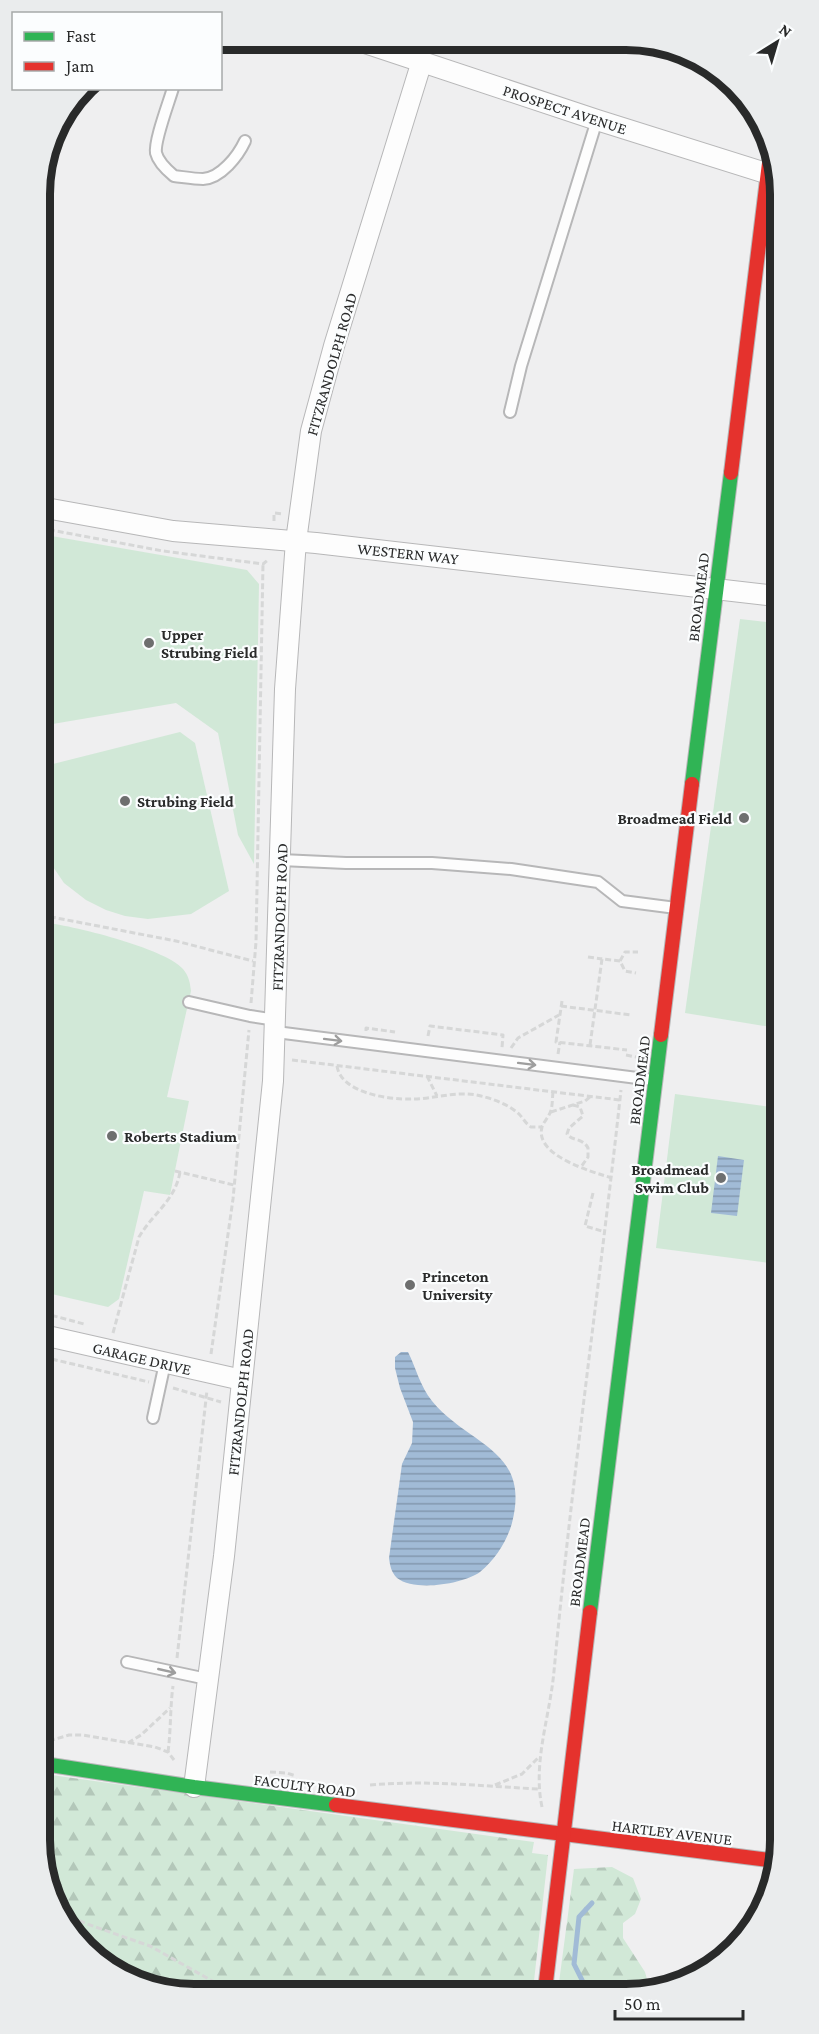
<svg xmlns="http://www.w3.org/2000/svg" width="819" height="2034" font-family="'Crimson Pro',serif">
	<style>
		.forest { fill: url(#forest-firs) }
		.park { fill: #d1e8d7 }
		.water { fill: url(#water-rules) }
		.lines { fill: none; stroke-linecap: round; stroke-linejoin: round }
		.stream { stroke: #a1bbd6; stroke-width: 5 }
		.lane-casing { stroke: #b7b7b8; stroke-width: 14 }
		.street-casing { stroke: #b7b7b8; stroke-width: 22 }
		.fast-casing { stroke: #b7b7b8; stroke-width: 16 }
		.jam-casing { stroke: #b7b7b8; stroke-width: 16 }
		.path { stroke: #d6d7d7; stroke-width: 3; stroke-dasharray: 6 3; stroke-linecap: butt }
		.lane { stroke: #fdfdfd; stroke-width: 10 }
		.street { stroke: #fdfdfd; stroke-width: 20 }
		.fast { stroke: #30b455; stroke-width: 14 }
		.jam { stroke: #e5322d; stroke-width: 14 }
		.oneway { stroke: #9e9e9e }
		.poi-dot { fill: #6e6f6f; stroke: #fbfdfe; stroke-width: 2 }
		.labels { text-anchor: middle; stroke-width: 4.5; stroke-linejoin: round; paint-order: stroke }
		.street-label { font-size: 16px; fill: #292a2a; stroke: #fbfdfe }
		.poi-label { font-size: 16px; font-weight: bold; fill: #292a2a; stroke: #fbfdfe; text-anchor: start }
		.rim { fill: none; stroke: #292a2a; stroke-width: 8 }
	</style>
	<defs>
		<pattern id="forest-firs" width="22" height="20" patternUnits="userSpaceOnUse" patternTransform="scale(1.5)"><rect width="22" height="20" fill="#d1e8d7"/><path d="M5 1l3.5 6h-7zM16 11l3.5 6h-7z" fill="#b3c7b9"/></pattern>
		<pattern id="water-rules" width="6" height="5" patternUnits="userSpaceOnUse" patternTransform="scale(1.5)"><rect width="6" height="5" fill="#a1bbd6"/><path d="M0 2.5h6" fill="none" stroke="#8398ae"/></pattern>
	</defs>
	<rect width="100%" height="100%" fill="#efeff0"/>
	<!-- forest -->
	<g class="forest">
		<path d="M44,1774L534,1842L532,1853L548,1855L533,1990L164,1992L84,1950L44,1880Z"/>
		<path d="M612,1867L633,1878L641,1899L635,1914L623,1923V1938L645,1972L650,1990H558L574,1869Z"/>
	</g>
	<!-- park -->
	<g class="park">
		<path d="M40,534L247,570L259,584L254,864L238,835L218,733L176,703L41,726Z"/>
		<path d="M740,619L776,623L777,1028L685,1013Z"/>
		<path d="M180,732L195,743L229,891L191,914L148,919L125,916L106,910L86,900L64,883L41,849V767Z"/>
		<path d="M41,922C71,925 165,948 183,969C189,976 190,983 191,991L167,1097L189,1101L170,1195L144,1191L119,1299L108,1307L43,1292Z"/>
		<path d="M675,1094L778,1108L777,1264L656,1248Z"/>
	</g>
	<!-- water -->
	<g class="water">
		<path d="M718,1156L744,1160L737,1216L711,1213Z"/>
		<path d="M401,1352H408C416,1368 420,1386 432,1401C469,1446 531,1449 512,1523C507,1541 495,1560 480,1572C463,1584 415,1592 397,1578C391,1572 390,1565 389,1558L402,1464L412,1443L413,1422L400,1388L395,1368V1357Z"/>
	</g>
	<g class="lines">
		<!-- stream -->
		<path class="stream" d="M587,1990L574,1964L579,1917L592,1903"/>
		<!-- lane casing -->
		<g class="lane-casing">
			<g id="lane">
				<path d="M173,88C169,102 154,141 156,153C158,161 168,171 174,176C183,177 194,179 203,179C221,178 238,156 245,141"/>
				<path d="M510,412L521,366L597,120"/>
				<path d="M281,860L346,863H432L511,869L598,882L622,901L676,908"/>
				<path d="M189,1002L250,1016L276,1020"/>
				<path d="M276,1032L653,1080"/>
				<path d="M153,1418L165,1363"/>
				<path d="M127,1662L207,1679"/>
			</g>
		</g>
		<!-- street casing -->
		<g class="street-casing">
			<g id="street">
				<path d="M356,40L597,120L775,176"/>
				<path d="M40,507L173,531L316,543L776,596"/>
				<path d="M43,1335L242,1380"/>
				<path d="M194,1787L224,1556L273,1081L285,689L296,541L311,431L334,346L422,61"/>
			</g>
		</g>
		<!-- fast casing -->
		<g class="fast-casing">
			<g id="fast">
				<path d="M692,784L731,473"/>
				<path d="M590,1612L661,1035"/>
				<path d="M44,1764L194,1787L336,1805"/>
			</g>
		</g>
		<!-- jam casing -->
		<g class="jam-casing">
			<g id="jam">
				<path d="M731,473L771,147"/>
				<path d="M661,1035L692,784"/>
				<path d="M336,1805L777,1861"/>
				<path d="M545,1990L590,1612"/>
			</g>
		</g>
		<!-- path -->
		<g class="path">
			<path d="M447,51L449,42"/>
			<path d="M274,521V513L283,514"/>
			<path d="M40,528L163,551L263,564L269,559"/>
			<path d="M41,915L176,941L253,961"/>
			<path d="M588,957L602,959"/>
			<path d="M620,961L625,952H638"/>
			<path d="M562,1001L556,1042L627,1050"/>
			<path d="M251,1003L256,942L263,564"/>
			<path d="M561,1006L631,1015"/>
			<path d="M366,1031V1028L395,1032"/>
			<path d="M428,1036L430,1026L503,1035L502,1048"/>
			<path d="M590,1045L602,959L620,961L625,971L636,973"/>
			<path d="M511,1048L518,1038L559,1015"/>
			<path d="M558,1054L560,1042"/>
			<path d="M626,1055L636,1057"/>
			<path d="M292,1060L620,1100"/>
			<path d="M337,1066C341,1093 389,1100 412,1099C435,1099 458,1090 481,1096C494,1099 509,1105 519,1114C523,1118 526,1124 531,1127H542"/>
			<path d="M427,1076L437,1096"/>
			<path d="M553,1092C552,1100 553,1108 549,1115C547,1119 543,1123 542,1127C534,1156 593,1172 612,1178"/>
			<path d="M573,1105L580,1107L583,1116L569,1128L567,1134C572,1141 583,1138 588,1148V1157L581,1167"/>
			<path d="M551,1112L585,1101L590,1097"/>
			<path d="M175,1171L234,1185"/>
			<path d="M593,1193L585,1226L605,1232"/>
			<path d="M43,1313L84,1324"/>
			<path d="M113,1333L139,1237C153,1213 175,1201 180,1172"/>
			<path d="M211,1354L233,1199L249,1030"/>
			<path d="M43,1357L149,1382"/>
			<path d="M173,1388L221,1402"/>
			<path d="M177,1658L207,1390"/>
			<path d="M49,1741L69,1735H82L155,1747L168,1752L174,1760"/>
			<path d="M128,1743L141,1735L170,1708"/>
			<path d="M168,1752C171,1730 170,1708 173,1686"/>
			<path d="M270,1772L287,1773L296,1776"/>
			<path d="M370,1785C426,1780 482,1786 538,1789"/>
			<path d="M495,1785L522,1774L539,1757"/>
			<path d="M542,1807C534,1770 545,1731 551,1694C554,1677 555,1658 557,1640C575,1456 601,1273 621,1090"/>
			<path d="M63,1913L87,1924L150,1946L232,1992"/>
		</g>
		<!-- lane -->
		<use href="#lane" class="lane"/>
		<!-- street -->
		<use href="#street" class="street"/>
		<!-- fast -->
		<use href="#fast" class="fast"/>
		<!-- jam -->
		<use href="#jam" class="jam"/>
	</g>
	<!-- one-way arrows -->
	<defs><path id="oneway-shaft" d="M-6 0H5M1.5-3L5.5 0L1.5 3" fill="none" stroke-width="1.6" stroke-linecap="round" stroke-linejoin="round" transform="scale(1.5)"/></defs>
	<g class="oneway">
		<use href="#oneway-shaft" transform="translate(333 1040) rotate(7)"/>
		<use href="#oneway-shaft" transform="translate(527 1064) rotate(7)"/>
		<use href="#oneway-shaft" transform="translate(167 1671) rotate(13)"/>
	</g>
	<!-- markers -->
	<g class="poi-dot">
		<circle cx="149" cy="643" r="6"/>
		<circle cx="125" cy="801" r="6"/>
		<circle cx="744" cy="818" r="6"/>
		<circle cx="112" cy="1136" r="6"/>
		<circle cx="721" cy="1178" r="6"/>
		<circle cx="410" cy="1285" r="6"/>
	</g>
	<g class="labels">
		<!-- street labels -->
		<g class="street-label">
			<text transform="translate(565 109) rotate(18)" y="6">PROSPECT AVENUE</text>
			<text transform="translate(331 364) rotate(-74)" y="6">FITZRANDOLPH ROAD</text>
			<text transform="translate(408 553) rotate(6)" y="6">WESTERN WAY</text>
			<text transform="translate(698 597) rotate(-83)" y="6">BROADMEAD</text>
			<text transform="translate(279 917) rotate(-88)" y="6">FITZRANDOLPH ROAD</text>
			<text transform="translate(639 1080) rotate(-83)" y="6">BROADMEAD</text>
			<text transform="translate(142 1358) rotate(13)" y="6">GARAGE DRIVE</text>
			<text transform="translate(240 1402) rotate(-84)" y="6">FITZRANDOLPH ROAD</text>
			<text transform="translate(579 1562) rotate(-83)" y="6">BROADMEAD</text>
			<text transform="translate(305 1785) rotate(7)" y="6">FACULTY ROAD</text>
			<text transform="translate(672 1832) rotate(7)" y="6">HARTLEY AVENUE</text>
		</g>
		<!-- poi labels -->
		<g class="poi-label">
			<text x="161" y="640">Upper<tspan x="161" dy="18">Strubing Field</tspan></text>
			<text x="137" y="807">Strubing Field</text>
			<text x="732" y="824" text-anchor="end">Broadmead Field</text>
			<text x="124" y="1142">Roberts Stadium</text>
			<text x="709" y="1175" text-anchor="end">Broadmead<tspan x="709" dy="18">Swim Club</tspan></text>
			<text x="422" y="1282">Princeton<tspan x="422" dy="18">University</tspan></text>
		</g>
	</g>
	<!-- crop -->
	<path d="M0 0H819V2034H0ZM194 50H626A144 144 0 0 1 770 194V1840A144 144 0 0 1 626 1984H194A144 144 0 0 1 50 1840V194A144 144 0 0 1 194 50Z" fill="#eaeced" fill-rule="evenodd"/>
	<path class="rim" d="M194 50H626A144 144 0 0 1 770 194V1840A144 144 0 0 1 626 1984H194A144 144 0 0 1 50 1840V194A144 144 0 0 1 194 50Z"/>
	<!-- legend -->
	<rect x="12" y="12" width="210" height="78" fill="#fbfdfe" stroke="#a7a9a9" stroke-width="1.5"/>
	<rect x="24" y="32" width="30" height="9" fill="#30b455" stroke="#a7a9a9" stroke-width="1.5"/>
	<text x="66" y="42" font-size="18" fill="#292a2a">Fast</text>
	<rect x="24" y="62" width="30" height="9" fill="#e5322d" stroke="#a7a9a9" stroke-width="1.5"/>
	<text x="66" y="72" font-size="18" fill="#292a2a">Jam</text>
	<!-- north arrow -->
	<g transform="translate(777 42) rotate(37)" stroke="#fbfdfe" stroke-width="4.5" paint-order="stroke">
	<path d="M0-4.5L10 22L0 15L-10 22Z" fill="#292a2a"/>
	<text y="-9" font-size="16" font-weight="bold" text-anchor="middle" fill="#292a2a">N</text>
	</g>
	<!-- scale -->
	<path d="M615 2010v9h128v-9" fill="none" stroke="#292a2a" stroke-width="3"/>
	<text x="624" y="2010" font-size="18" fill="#292a2a" stroke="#fbfdfe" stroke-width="4.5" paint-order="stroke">50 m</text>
</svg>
